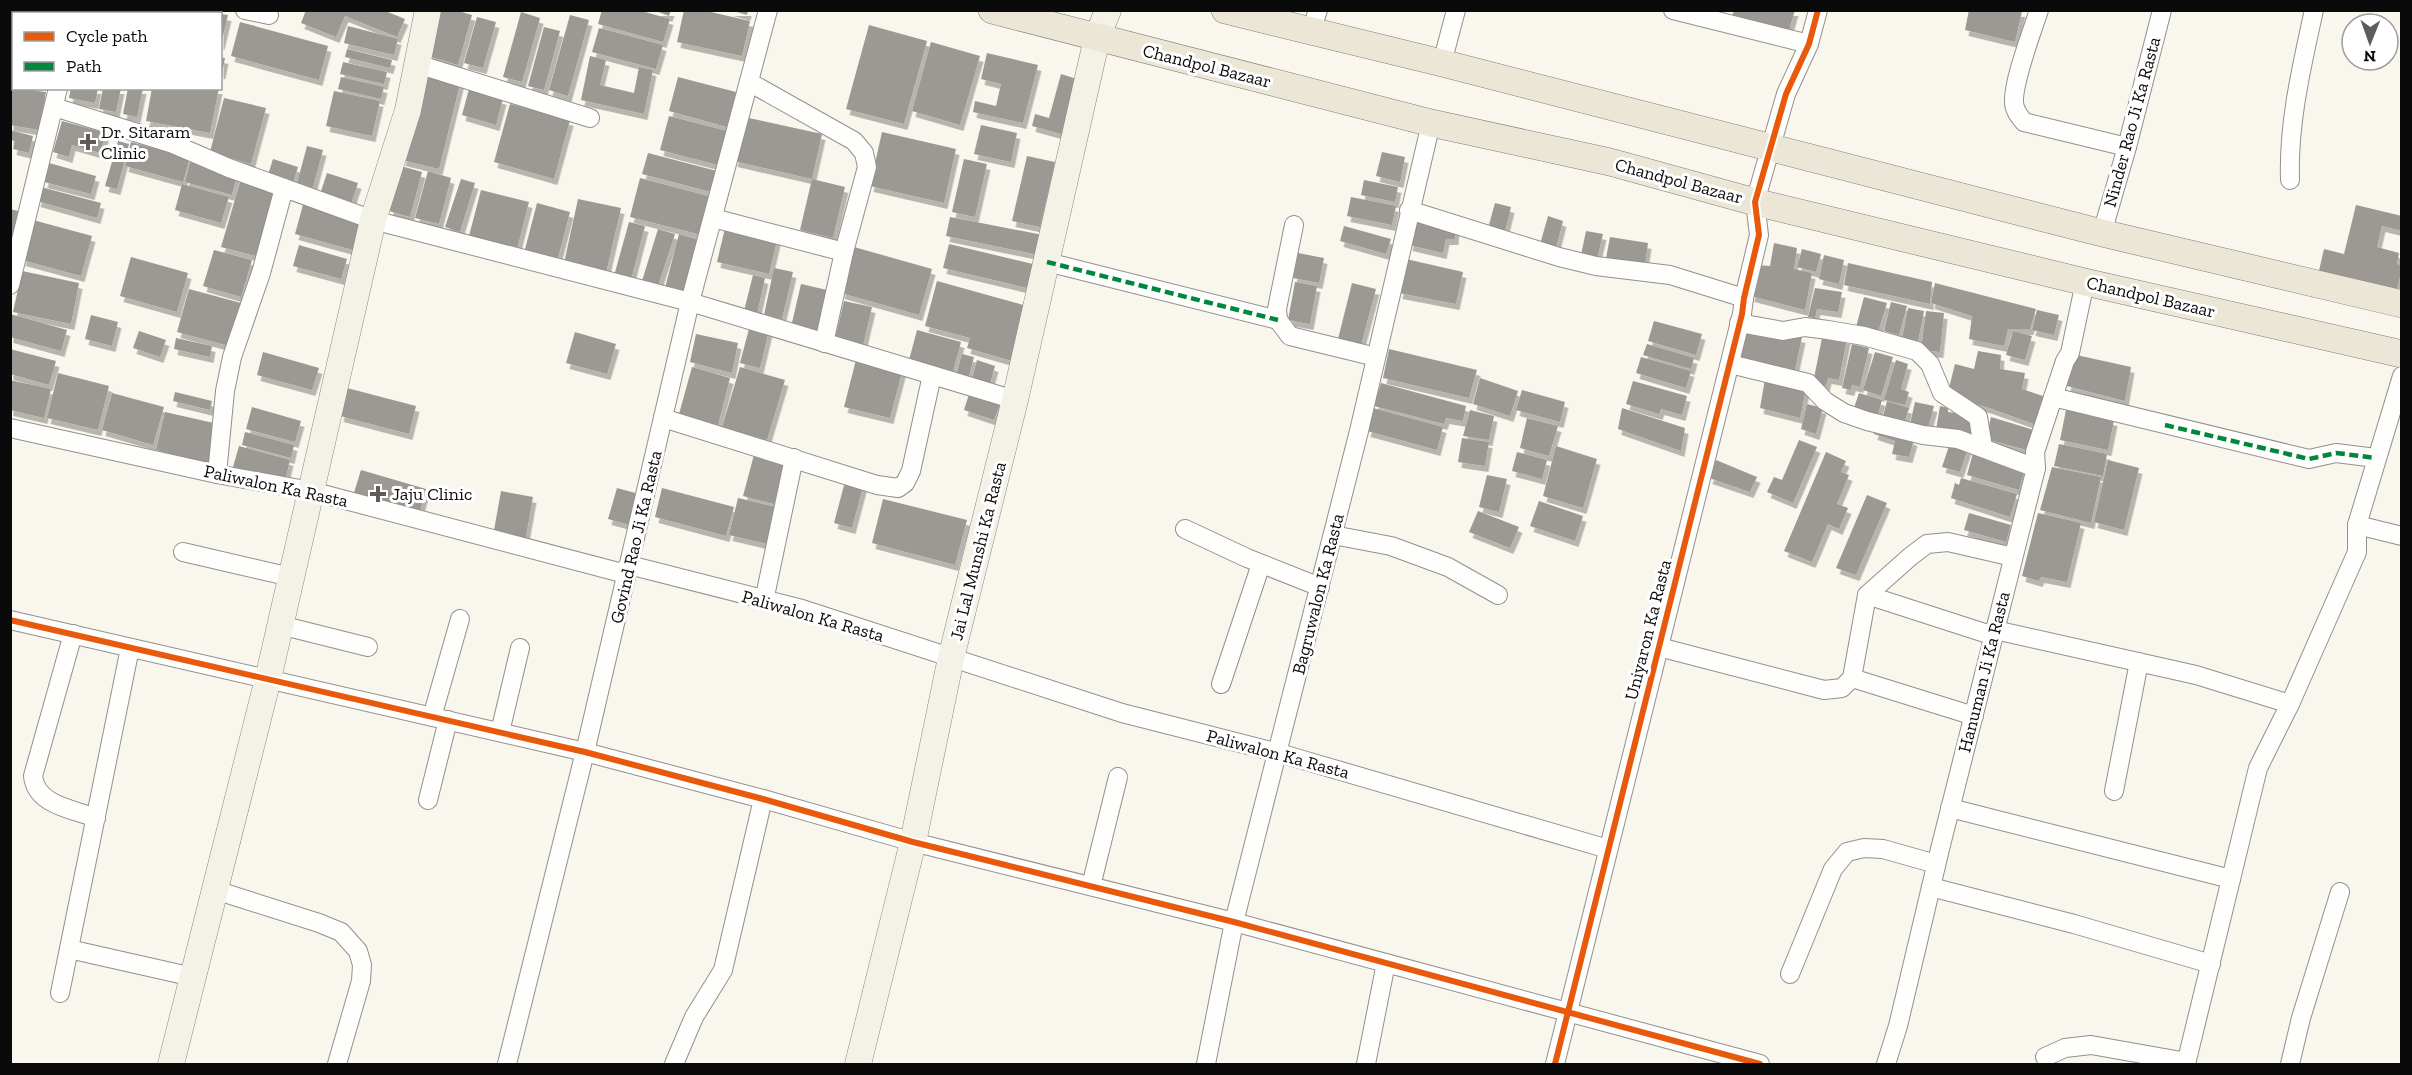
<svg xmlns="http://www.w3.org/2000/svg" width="2412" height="1075" font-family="'Zilla Slab',serif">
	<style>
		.building { fill: #9c9893; filter: url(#shadow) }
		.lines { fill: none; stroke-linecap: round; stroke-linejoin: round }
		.street-casing { stroke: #92908c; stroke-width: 20 }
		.secondary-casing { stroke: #888783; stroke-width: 27 }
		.primary-casing { stroke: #7f7e7a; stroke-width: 28 }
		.street { stroke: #fefefc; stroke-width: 18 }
		.secondary { stroke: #f4f2e7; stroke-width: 26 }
		.primary { stroke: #ebe6d6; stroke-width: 27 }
		.quiet { stroke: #00873e; stroke-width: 4.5; stroke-dasharray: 9 4.5; stroke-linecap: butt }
		.cycleway-casing { stroke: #fff; stroke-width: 10 }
		.cycleway { stroke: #e8590c; stroke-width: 6 }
		.poi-dot { fill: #5e5d59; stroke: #fff; stroke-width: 2 }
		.labels { text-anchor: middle; stroke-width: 6; stroke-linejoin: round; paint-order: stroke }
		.street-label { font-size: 18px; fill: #0a0a0a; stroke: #fff }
		.poi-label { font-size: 18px; fill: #0a0a0a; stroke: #fff; text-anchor: start }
	</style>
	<defs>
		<filter id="shadow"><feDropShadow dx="3.5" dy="6" stdDeviation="0" flood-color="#0004"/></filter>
	</defs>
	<rect width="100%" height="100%" fill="#f9f6ed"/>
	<!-- building -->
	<g class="building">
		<path d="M19,10H71L70,14H29Z"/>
		<path d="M90,10H120L128,13L89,14Z"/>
		<path d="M173,10H206L215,13L172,14Z"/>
		<path d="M306,10H383L405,19L397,37L345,16L336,37L301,23Z"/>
		<path d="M441,10H455L472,15L458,65L428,56Z"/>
		<path d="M602,10H638L670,19L663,42L598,24Z"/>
		<path d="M653,10H671L669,16Z"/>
		<path d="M684,10H702L750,21L742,56L677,42Z"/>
		<path d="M730,10H748L747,15Z"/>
		<path d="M1734,10H1795L1787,37L1731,20Z"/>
		<path d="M1969,10L2022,11L2015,42L1965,30Z"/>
		<path d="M521,12L540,18L522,82L503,77Z"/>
		<path d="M10,14H14V34L10,33Z"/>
		<path d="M220,14L228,15L221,44H220Z"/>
		<path d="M570,15L589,20L568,96L549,90Z"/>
		<path d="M477,17L496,22L483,68L464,63Z"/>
		<path d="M240,22L328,46L319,80L231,56Z"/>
		<path d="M869,25L927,41L904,124L846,109Z"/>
		<path d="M348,26L398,39L394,55L344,43Z"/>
		<path d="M544,27L560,31L544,90L528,86Z"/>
		<path d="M599,28L663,45L656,69L592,52Z"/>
		<path d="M10,39L14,40V74H10Z"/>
		<path d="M931,42L980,56L960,125L912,111Z"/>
		<path d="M347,49L392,60L390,68L345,57Z"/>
		<path d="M987,53L1038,65L1023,123L973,112L975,101L996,106L1001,84L981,79Z"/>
		<path d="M590,56L606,60L600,85L634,93L639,67L653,70L644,114L581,100Z"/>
		<path d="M220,57L225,58L222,73H220Z"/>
		<path d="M343,62L387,72L384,84L340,74Z"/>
		<path d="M424,71L461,80L439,169L402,160Z"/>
		<path d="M1061,74L1080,80L1065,135L1032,126L1035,114L1049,118Z"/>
		<path d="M341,77L384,87L381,99L338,89Z"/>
		<path d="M678,77L736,92L727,127L669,111Z"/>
		<path d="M10,86L14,88L46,92L39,130L10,125Z"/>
		<path d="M71,88H98L95,103L69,98Z"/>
		<path d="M103,88H121L116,112L99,109Z"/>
		<path d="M128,88H143L137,117L123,114Z"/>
		<path d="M152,88H219L210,133L146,121Z"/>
		<path d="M469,89L503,99L496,125L462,115Z"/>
		<path d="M334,91L380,101L372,136L326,126Z"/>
		<path d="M224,98L266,108L251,164L210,152Z"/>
		<path d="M510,104L570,120L554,179L494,162Z"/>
		<path d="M669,116L727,131L718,165L660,150Z"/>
		<path d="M744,117L822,134L812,179L734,161Z"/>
		<path d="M62,121L106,133L100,153L72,145L69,157L53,152Z"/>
		<path d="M981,125L1017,133L1011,162L974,154Z"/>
		<path d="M10,130L33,136L29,153L13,149L15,141L10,140Z"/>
		<path d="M882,132L956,149L944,203L870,186Z"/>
		<path d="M118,141L129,144L117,189L105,186Z"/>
		<path d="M131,142L190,158L183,182L125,166Z"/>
		<path d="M307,146L323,150L312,191L296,187Z"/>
		<path d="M1382,152L1405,157L1400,182L1376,176Z"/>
		<path d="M648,153L717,171L711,192L642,174Z"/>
		<path d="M1027,156L1055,162L1040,227L1012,221Z"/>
		<path d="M273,159L298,167L292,186L267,178Z"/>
		<path d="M964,159L987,164L975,217L952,212Z"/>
		<path d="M190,162L237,175L232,195L185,182Z"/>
		<path d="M49,163L96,176L91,194L44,182Z"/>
		<path d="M401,166L422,172L410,217L389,211Z"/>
		<path d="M428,171L451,178L439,224L415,218Z"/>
		<path d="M327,173L358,183L350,207L319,197Z"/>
		<path d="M640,178L712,197L702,235L630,217Z"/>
		<path d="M241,179L275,188L256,256L221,247Z"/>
		<path d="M461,179L475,183L460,232L445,227Z"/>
		<path d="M812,179L845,187L833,238L800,230Z"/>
		<path d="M1364,180L1398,187L1395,202L1361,195Z"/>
		<path d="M182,184L229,197L221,223L175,210Z"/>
		<path d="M41,187L101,203L97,218L37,201Z"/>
		<path d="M481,190L529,202L517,249L469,236Z"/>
		<path d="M1351,197L1396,206L1392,225L1347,216Z"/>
		<path d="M578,199L621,208L606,273L564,263Z"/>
		<path d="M304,201L362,217L353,250L295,234Z"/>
		<path d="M537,203L570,212L557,262L524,253Z"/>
		<path d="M1495,203L1511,207L1504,236L1487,232Z"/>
		<path d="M2356,205L2402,216V231L2382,226L2377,247L2399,253L2397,264L2402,265V269L2396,293L2318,275L2324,249L2344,254Z"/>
		<path d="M10,209L22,212L10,247Z"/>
		<path d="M1416,215L1456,227L1455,239H1446L1443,253L1409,245Z"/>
		<path d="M1548,216L1563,221L1555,252L1539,248Z"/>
		<path d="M950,217L1043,235L1039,255L946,236Z"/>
		<path d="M33,220L92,236L81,276L22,260Z"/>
		<path d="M629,222L645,226L631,280L614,276Z"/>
		<path d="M726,224L778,236L769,274L717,262Z"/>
		<path d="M1344,226L1391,239L1386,254L1340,241Z"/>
		<path d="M658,229L675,234L658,286L642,281Z"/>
		<path d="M1586,231L1603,234L1596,263L1580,260Z"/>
		<path d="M679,234L700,240L686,293L665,288Z"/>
		<path d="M1610,237L1648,243L1645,265L1605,264Z"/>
		<path d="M1774,243L1797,248L1794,269L1812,273L1805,310L1751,296L1756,265L1770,266Z"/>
		<path d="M949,244L1033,264L1027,288L943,268Z"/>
		<path d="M299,245L347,259L341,279L293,266Z"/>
		<path d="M854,247L932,269L919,315L841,293Z"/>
		<path d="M1802,249L1821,254L1816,272L1797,267Z"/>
		<path d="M214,250L252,260L241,297L203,286Z"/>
		<path d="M1298,253L1324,258L1319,283L1293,278Z"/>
		<path d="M1824,255L1844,260L1839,284L1819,279Z"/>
		<path d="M131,257L188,273L177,312L120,296Z"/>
		<path d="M1406,259L1463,272L1456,304L1399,293Z"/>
		<path d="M1848,263L1932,282L1930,304L1844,285Z"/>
		<path d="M774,268L793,272L782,319L764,315Z"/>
		<path d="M22,271L79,283L71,324L13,312Z"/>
		<path d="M753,275L765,278L757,314L744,311Z"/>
		<path d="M937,281L1027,306L1012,361L967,348L970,338L925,326Z"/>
		<path d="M1295,282L1317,286L1310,324L1288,320Z"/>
		<path d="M1352,283L1376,289L1361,345L1338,339Z"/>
		<path d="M1935,283L2036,309L2030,329H2008L2004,346L1969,339L1972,316L1931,303Z"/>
		<path d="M801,284L827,290L817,333L791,327Z"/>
		<path d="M1815,288L1842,292L1838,312L1817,309L1815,318L1808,317Z"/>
		<path d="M189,289L241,303L229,346L177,332Z"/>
		<path d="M1864,297L1887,303L1878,332L1856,327Z"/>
		<path d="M844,301L872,307L862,350L834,343Z"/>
		<path d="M1891,302L1907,306L1899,335L1884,331Z"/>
		<path d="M1908,308L1924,311L1917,347L1901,345Z"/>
		<path d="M2037,310L2059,315L2054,335L2032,330Z"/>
		<path d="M1926,311L1944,313L1940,352L1921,350Z"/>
		<path d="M10,314L67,330L61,351L10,337Z"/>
		<path d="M91,315L118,322L112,346L85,339Z"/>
		<path d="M1654,321L1702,334L1696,355L1648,341Z"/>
		<path d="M750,325L769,330L760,368L740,363Z"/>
		<path d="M1745,326L1802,337L1794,374L1738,363Z"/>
		<path d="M917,330L961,342L952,375L908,364Z"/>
		<path d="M139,331L166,340L160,357L133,348Z"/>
		<path d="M2013,331L2032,336L2025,360L2006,355Z"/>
		<path d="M575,332L616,344L607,374L566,363Z"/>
		<path d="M1823,333L1847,338L1839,380L1828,378L1826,386L1813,383Z"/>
		<path d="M696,334L738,343L732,373L690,362Z"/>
		<path d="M176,338L212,346L210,357L174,349Z"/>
		<path d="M1647,344L1694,358L1691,369L1643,355Z"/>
		<path d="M1852,344L1869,348L1860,387L1852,385L1851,390L1842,388Z"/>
		<path d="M10,349L56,361L49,385L10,374Z"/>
		<path d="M1389,349L1477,370L1469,398L1383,378Z"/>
		<path d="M1978,351L2001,355L2000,369L2025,373L2022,389L2043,396L2037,425L1989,408L1947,396L1955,364L1974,369Z"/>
		<path d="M263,352L319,368L312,390L257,375Z"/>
		<path d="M1875,352L1893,357L1881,396L1863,390Z"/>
		<path d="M962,354L974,357L968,380L956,376Z"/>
		<path d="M2072,354L2131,367L2125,401L2067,386Z"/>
		<path d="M857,356L903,368L890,418L844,407Z"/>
		<path d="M1641,357L1691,371L1686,388L1636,373Z"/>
		<path d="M977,360L995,366L990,384L972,379Z"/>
		<path d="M1896,360L1908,364L1901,389L1909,392L1905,405L1884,400Z"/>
		<path d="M692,367L730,378L718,425L679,414Z"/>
		<path d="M740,367L785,380L767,440L722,427Z"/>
		<path d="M58,373L109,386L98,430L47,418Z"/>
		<path d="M1480,378L1518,391L1510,416L1473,404Z"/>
		<path d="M1765,379L1806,389L1800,418L1760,408Z"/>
		<path d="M10,380L51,389L44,418L10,410Z"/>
		<path d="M1633,381L1687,396L1682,415L1661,409L1659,414L1626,404Z"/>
		<path d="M1381,383L1466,406L1463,421L1446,418L1444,424L1374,406Z"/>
		<path d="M347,388L416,406L409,434L340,416Z"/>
		<path d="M1522,390L1565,402L1560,422L1516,410Z"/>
		<path d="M970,391L1001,402L994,420L964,410Z"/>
		<path d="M175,392L212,401L210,410L173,401Z"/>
		<path d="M112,393L164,407L153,445L102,430Z"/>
		<path d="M1859,393L1882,400L1877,418L1853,411Z"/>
		<path d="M1887,401L1909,408L1903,426L1882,420Z"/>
		<path d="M1915,402L1934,406L1928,428L1910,424Z"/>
		<path d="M1807,404L1823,408L1816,434L1801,429Z"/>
		<path d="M1940,406L1948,408V412L1964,414L1975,418L1974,434L1936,430Z"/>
		<path d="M252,407L301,421L295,442L246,429Z"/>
		<path d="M1373,408L1443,427L1437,450L1367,431Z"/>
		<path d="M1622,408L1685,428L1681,451L1618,429Z"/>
		<path d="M1470,410L1494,416L1489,440L1463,436Z"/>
		<path d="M2066,410L2114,420L2108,450L2060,440Z"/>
		<path d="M165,412L218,424L208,463L156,450Z"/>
		<path d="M1991,417L2034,430L2030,451L1986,439Z"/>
		<path d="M1527,418L1558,426L1549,456L1520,448Z"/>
		<path d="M1876,428L1914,440L1909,457L1892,454L1895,441L1874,434Z"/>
		<path d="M245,432L294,445L291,458L242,445Z"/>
		<path d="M1462,438L1489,442L1485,466L1458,462Z"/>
		<path d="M1799,440L1817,447L1793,503L1767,492L1774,477L1782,480Z"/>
		<path d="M1951,440L1969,445L1960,472L1942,467Z"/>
		<path d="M2059,444L2107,454L2103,476L2054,466Z"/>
		<path d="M239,446L290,460L285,481L233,467Z"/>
		<path d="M1556,446L1597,459L1583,508L1543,496Z"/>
		<path d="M755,451L785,459L774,504L743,496Z"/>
		<path d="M1517,452L1547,460L1542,479L1512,471Z"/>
		<path d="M1826,452L1846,461L1841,472L1849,475L1837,504L1848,508L1839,529L1828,524L1812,562L1784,551Z"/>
		<path d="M1973,453L2025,468L2019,490L1967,475Z"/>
		<path d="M1716,460L1757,477L1750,492L1709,478Z"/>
		<path d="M2108,460L2139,468L2124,530L2094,522Z"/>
		<path d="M2052,467L2101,477L2091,523L2040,510Z"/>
		<path d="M361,470L426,489L419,515L353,496Z"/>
		<path d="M1487,475L1507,479L1499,512L1479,507Z"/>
		<path d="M846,478L864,483L852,528L834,523Z"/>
		<path d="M1961,478L2017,494L2010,517L1951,498L1955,483L1959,485Z"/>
		<path d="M617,488L639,494L630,525L608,519Z"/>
		<path d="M662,488L734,507L726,536L655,517Z"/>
		<path d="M501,491L533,497L525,542L493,536Z"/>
		<path d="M1867,495L1887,503L1856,575L1836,568Z"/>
		<path d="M738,498L780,508L771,545L729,535Z"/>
		<path d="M883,499L967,520L955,565L872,543Z"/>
		<path d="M1539,501L1583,516L1575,541L1530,526Z"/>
		<path d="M1478,511L1519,527L1510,548L1469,532Z"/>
		<path d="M1969,513L2011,525L2006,542L1964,530Z"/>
		<path d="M2038,513L2081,523L2067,582L2041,577L2039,581L2022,576Z"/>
	</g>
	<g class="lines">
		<!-- street casing -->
		<g class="street-casing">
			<g id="street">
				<path d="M245,10L269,15"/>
				<path d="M1673,10L1809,44"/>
				<path d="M2039,10C2032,32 2013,81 2014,102C2014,110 2019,116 2024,122L2127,147"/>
				<path d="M77,14L78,10"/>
				<path d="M1311,31L1318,10"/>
				<path d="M1442,63L1456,10"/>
				<path d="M417,64L590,118"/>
				<path d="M749,82L854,141L864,153L867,167L844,252L824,343"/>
				<path d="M54,107L173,144L229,168L373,220L690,302L1015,400"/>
				<path d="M2290,180C2288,123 2302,65 2314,10"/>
				<path d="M1409,210L1559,257L1596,266L1670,275L1744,298"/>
				<path d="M713,218L844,252"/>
				<path d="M1294,225L1277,309L1278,320L1290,336L1376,357"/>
				<path d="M2102,233L2127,147L2162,10"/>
				<path d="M1047,262L1278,320"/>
				<path d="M10,285L58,88"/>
				<path d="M1739,323L1783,331L1805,327L1828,330L1864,336L1917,351L1930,364L1942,393L1978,417L1983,447"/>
				<path d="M1730,364L1808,383L1825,401L1844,413L1867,421L1923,435L1958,439L2036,468"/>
				<path d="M2053,397L2309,459L2336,453L2376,458"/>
				<path d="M663,418L877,485L898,488L905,483L911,471L932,375"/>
				<path d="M10,428L217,474L311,491L622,573L629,565L802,609L1122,713L1279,753L1608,849"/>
				<path d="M217,474L225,391L232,357L261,273L284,188"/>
				<path d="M2357,525L2402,536"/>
				<path d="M1185,529L1247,558L1320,587"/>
				<path d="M1333,535L1391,546L1448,567L1498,595"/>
				<path d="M183,552L291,577"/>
				<path d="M1867,595L1994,636"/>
				<path d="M764,601L794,458"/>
				<path d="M10,620L585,752L763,799L913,842L1234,922L1760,1064"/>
				<path d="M280,625L368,647"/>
				<path d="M1995,630L2196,675L2290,704"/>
				<path d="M73,634L33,776C36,805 72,809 96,818"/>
				<path d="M1659,647L1824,690L1842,688L1852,678L1867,595L1911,556L1927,544L1948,542L2013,557"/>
				<path d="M1852,678L1974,716"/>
				<path d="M1221,684L1261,564"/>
				<path d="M432,717L460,619"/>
				<path d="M500,732L520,648"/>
				<path d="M2114,791L2139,662"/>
				<path d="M428,800L448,720"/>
				<path d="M1950,808L2231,879"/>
				<path d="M1091,886L1118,777"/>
				<path d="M1931,887L2074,924L2211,964"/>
				<path d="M215,890L319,923L341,932L358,951L362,965L361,981L337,1064"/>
				<path d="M69,949L193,977"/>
				<path d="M1790,974L1833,869L1847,852L1864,848L1883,849L1936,864"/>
				<path d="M60,993L130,648"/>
				<path d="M2045,1057L2065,1048L2091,1045L2187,1062"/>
				<path d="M507,1064L585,752L690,302L768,10"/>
				<path d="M674,1064L694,1017L723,970L763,799"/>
				<path d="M1206,1064L1234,922L1359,431L1431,123"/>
				<path d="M1366,1064L1386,963"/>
				<path d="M1555,1064L1742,314L1744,298L1759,235L1755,202L1786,94L1809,44L1818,10"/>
				<path d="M1886,1064L1898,1026L1940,849L2036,468L2035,452L2065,361L2070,353L2085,282"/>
				<path d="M2186,1064L2258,768L2290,704L2357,552V525L2402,376"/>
				<path d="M2290,1064L2301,1018L2340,892"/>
			</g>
		</g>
		<!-- secondary casing -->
		<g class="secondary-casing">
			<g id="secondary">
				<path d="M171,1064L268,679L373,220L408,110L428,10"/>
				<path d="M858,1064L913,842L951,658L1015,400L1097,38L1108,10"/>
			</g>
		</g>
		<!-- primary casing -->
		<g class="primary-casing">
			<g id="primary">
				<path d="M992,10L1431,123L1610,162L1755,202L2085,282L2402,354"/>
				<path d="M1225,10L1442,63L2102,233L2402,304"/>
			</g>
		</g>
		<!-- street -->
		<use href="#street" class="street"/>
		<!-- secondary -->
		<use href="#secondary" class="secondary"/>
		<!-- primary -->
		<use href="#primary" class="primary"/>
		<!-- quiet -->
		<g class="quiet">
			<path d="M1047,262L1278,320"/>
			<path d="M2165,425L2309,459L2336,453L2376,458"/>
		</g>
		<!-- cycleway casing -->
		<g class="cycleway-casing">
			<g id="cycleway">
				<path d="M10,620L585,752L763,799L913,842L1234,922L1760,1064"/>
				<path d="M1555,1064L1742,314L1744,298L1759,235L1755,202L1786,94L1809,44L1818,10"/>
			</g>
		</g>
		<!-- cycleway -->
		<use href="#cycleway" class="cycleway"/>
	</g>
	<!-- markers -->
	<g class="poi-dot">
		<path d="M85 133h6v6h6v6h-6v6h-6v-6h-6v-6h6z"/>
		<path d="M375 485h6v6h6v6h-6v6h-6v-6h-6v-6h6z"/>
	</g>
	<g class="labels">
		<!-- street labels -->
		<g class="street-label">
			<text transform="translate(1207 66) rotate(14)" y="6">Chandpol Bazaar</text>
			<text transform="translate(2132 122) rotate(-75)" y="6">Ninder Rao Ji Ka Rasta</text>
			<text transform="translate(1679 181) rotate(15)" y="6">Chandpol Bazaar</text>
			<text transform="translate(2151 297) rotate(13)" y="6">Chandpol Bazaar</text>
			<text transform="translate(276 486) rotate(12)" y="6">Paliwalon Ka Rasta</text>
			<text transform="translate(636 537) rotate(-77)" y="6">Govind Rao Ji Ka Rasta</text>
			<text transform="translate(978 551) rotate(-76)" y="6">Jai Lal Munshi Ka Rasta</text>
			<text transform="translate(1318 594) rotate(-76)" y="6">Bagruwalon Ka Rasta</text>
			<text transform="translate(813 616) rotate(16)" y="6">Paliwalon Ka Rasta</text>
			<text transform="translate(1648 630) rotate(-76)" y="6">Uniyaron Ka Rasta</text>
			<text transform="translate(1984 672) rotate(-76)" y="6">Hanuman Ji Ka Rasta</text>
			<text transform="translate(1278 754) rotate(15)" y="6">Paliwalon Ka Rasta</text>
		</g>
		<!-- poi labels -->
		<g class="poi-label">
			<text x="101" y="138">Dr. Sitaram<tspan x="101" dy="21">Clinic</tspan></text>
			<text x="392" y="500">Jaju Clinic</text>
		</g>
	</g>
	<!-- border -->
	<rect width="2412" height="1075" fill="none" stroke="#0a0a0a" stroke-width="24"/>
	<!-- legend -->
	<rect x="12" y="12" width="210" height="78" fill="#ffffff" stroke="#9d9d9d" stroke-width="1.5"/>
	<rect x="24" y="32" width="30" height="9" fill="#e8590c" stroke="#9d9d9d" stroke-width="1.5"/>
	<text x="66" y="42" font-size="18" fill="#0a0a0a">Cycle path</text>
	<rect x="24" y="62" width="30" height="9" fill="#00873e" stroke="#9d9d9d" stroke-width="1.5"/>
	<text x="66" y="72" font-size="18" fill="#0a0a0a">Path</text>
	<!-- north arrow -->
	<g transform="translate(2370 42) rotate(181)"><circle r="28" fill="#ffffff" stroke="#9d9d9d" stroke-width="1.5"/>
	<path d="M0-4.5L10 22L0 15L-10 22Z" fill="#5e5d59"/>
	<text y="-9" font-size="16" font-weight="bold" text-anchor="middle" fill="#0a0a0a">N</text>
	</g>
</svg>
